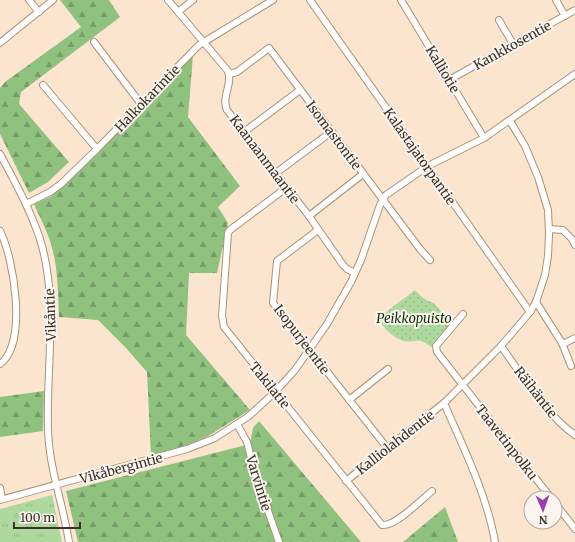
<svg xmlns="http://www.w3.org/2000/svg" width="575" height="542" font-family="Merriweather,serif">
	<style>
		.grass { fill: url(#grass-tufts) }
		.forest { fill: url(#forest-firs) }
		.park { fill: url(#park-dots) }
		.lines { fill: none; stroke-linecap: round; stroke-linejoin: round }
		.minor-casing { stroke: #ab9277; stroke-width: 8 }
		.minor { stroke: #fff; stroke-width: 6 }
		.labels { text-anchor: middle; stroke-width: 4; stroke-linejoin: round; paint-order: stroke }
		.street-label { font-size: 13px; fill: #3d3227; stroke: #fbf5ef }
		.park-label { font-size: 13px; font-style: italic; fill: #113204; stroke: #fbf5ef }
	</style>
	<defs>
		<pattern id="grass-tufts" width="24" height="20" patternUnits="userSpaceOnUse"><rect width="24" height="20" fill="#add99f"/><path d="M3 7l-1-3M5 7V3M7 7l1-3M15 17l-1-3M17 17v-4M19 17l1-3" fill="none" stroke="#96bb89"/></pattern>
		<pattern id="forest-firs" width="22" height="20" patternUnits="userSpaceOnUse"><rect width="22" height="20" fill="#8fc17f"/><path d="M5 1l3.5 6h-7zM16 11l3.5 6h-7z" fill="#769d68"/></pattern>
		<pattern id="park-dots" width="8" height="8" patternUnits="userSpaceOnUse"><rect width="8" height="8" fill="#add99f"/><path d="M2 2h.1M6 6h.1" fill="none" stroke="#96bb89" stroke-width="1.8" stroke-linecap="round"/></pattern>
	</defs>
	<rect width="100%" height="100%" fill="#fbe5ce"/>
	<!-- grass -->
	<path class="grass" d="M52,495L62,542H0V509Z"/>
	<!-- forest -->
	<g class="forest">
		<path d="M60,0H109L120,17L21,92L19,104L69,162L48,182L29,193L0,134V88L5,82L81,27Z"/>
		<path d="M193,55L188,117L240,186L218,207L228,223L217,273H189L186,335L250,410L208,436L187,445L151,457L147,372L126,348L98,320L59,317C58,292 58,265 50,241C46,228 39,216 34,204L52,196Z"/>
		<path d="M44,391L43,431L0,437V397Z"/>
		<path d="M259,421L361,542H78L66,491L250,444L253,428Z"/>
		<path d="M445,507L458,542H403Z"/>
	</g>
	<!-- park -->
	<path class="park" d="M415,290L423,298L435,304L451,323L435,345L431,347C416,336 420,343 404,341C393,339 384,327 377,319Z"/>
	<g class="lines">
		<!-- minor casing -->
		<g class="minor-casing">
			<g id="minor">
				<path d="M29,0L39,12"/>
				<path d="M168,0L228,71C233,84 221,97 227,110L309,216L343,265L347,269L355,273"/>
				<path d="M310,0L530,312"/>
				<path d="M401,0L484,138"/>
				<path d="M556,0L565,16"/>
				<path d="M178,12L193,0"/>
				<path d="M499,20L513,44"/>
				<path d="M94,42L141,104"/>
				<path d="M0,43L53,0"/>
				<path d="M229,74L237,72L269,48L420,249L430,260"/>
				<path d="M449,80L575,10"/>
				<path d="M43,85L97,149"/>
				<path d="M244,132L300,90"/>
				<path d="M0,154C15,182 30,209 40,239C59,301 46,365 48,429C49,468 63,504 69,542"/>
				<path d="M276,173L331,132"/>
				<path d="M286,188L230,230L228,233L222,316L224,327L382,525C395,527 422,499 432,491"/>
				<path d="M26,204L50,192L61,184L97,149L199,45L273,0"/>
				<path d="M309,216L363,174"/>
				<path d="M549,229L563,230L572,239L575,245"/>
				<path d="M318,230L277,261L273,303L388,449"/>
				<path d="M0,231C14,258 28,344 0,364"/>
				<path d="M536,302L562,343L571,366"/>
				<path d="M463,314L436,346L437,352L551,498"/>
				<path d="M562,343H565L575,338"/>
				<path d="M501,346C521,374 547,416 575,435"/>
				<path d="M349,400L388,369"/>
				<path d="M237,424L247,442L255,474L279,542"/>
				<path d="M346,481L444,403"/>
				<path d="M0,488L2,499"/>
				<path d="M0,500L187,449L215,438L249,416L275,392L295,370L327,324L351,282L361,260L380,205L386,195L428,166L484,138L575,74"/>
				<path d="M555,503L575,529"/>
				<path d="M495,542C487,495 463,447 444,403L501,346L530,312L536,302L545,275L548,256L549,234L548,210L538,177L525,146L510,121"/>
			</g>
		</g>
		<!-- minor -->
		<use href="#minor" class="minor"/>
	</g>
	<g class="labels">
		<!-- street labels -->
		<g class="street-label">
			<text transform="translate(512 45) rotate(-29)" y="5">Kankkosentie</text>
			<text transform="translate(443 69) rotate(59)" y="5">Kalliotie</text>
			<text transform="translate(147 98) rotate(-46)" y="5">Halkokarintie</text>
			<text transform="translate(334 135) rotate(53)" y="5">Isomastontie</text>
			<text transform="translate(420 156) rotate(55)" y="5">Kalastajatorpantie</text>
			<text transform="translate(265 159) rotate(53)" y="5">Kaanaanmaantie</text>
			<text transform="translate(50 315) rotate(-92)" y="5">Vikåntie</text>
			<text transform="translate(302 339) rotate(53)" y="5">Isopurjeentie</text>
			<text transform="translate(270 385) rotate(51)" y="5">Takilatie</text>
			<text transform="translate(536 392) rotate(52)" y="5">Räihäntie</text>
			<text transform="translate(395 442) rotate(-38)" y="5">Kalliolahdentie</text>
			<text transform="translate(507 442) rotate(52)" y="5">Taavetinpolku</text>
			<text transform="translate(121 468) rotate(-15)" y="5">Vikåbergintie</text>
			<text transform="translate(259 483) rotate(73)" y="5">Varvintie</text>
		</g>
		<!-- park labels -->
		<g class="park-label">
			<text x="414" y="323">Peikkopuisto</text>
		</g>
	</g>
	<!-- north arrow -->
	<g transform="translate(543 510) rotate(178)"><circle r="19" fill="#fbf5ef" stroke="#afa79f"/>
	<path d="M0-3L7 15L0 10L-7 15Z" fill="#9740ac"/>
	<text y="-6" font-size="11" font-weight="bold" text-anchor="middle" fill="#3d3227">N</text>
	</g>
	<!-- scale -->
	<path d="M14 522v6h66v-6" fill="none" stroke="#3d3227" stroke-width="2"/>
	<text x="20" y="522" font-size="12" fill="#3d3227" stroke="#fbf5ef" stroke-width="3" paint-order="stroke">100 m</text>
</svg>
